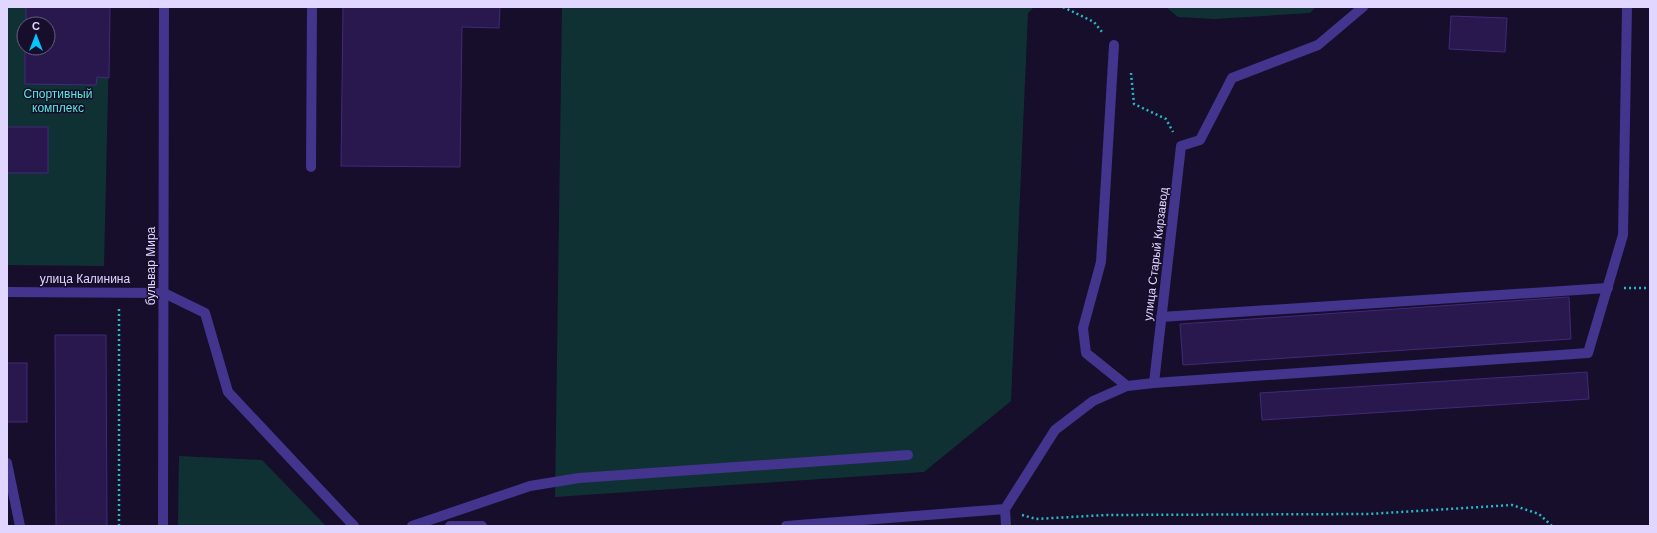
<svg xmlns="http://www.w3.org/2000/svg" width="1657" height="533" font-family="Helvetica,sans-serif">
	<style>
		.green { fill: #103134; fill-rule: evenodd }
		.building { fill: #29184d; stroke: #43287b }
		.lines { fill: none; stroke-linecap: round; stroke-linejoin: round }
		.path { stroke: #24bac6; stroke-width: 2.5; stroke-dasharray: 2 3; stroke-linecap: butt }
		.service { stroke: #43348d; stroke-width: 10 }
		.minor { stroke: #43348d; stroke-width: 10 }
		.labels { text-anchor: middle; stroke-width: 3; stroke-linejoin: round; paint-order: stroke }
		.park-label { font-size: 12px; fill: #56ebda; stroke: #160e2a }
		.street-label { font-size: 12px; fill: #e0d6ff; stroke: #160e2a }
	</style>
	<rect width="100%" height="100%" fill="#160e2a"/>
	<!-- green -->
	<g class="green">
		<path d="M7,7H110L104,266L7,265ZM24,24H48V48H24Z"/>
		<path d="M562,7H1034L1028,13L1011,401L924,472L555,497Z"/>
		<path d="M1166,7H1316L1310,13L1215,19L1178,17Z"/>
		<path d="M179,456L262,460L326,526H178Z"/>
	</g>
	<!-- building -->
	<g class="building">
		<path d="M26,7H110L109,78L97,77L96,85L25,84V48H48V24H26Z"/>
		<path d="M343,7H500L499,28L462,27L460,167L341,166Z"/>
		<path d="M1451,16L1507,18L1505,52L1449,49Z"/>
		<rect x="7" y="127" width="41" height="46"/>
		<path d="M1569,297L1571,339L1183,365L1180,324Z"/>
		<path d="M55,335H106L107,526H56Z"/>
		<rect x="7" y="363" width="20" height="59"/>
		<path d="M1587,372L1589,399L1262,420L1260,393Z"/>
	</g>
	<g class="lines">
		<!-- path -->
		<g class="path">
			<path d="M1063,7L1094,22L1102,32"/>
			<path d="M1131,73L1134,104L1166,119L1173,132"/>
			<path d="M1624,288H1650"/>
			<path d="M119,309V526"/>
			<path d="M1022,515L1036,519L1106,515L1369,514L1512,505L1539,514L1552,526"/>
		</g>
		<!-- service -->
		<g class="service">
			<path d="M1114,45L1101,262L1083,328L1086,353L1127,386"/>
			<path d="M311,167L312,7"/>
			<path d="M1161,317L1608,288"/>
			<path d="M7,463L20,526"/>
			<path d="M412,526L530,486L579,478L908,455"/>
		</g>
		<!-- minor -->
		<g class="minor">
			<path d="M7,292L164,293L205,313L228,392L354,526"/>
			<path d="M1154,383L1588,353L1623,235L1627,7"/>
			<path d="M163,526L164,7"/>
			<path d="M450,526H482"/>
			<path d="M786,526L1005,509"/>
			<path d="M1006,526L1005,509L1055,430L1093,401L1127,386L1154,383L1181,146L1200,140L1232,78L1318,45L1363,7"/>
		</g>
	</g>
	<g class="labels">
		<!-- park labels -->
		<g class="park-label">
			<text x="58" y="98">Спортивный<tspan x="58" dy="14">комплекс</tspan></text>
		</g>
		<!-- street labels -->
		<g class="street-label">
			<text transform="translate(1156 254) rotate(-83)" y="4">улица Старый Кирзавод</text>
			<text transform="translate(151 266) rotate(-90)" y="4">бульвар Мира</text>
			<text x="85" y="283">улица Калинина</text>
		</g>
	</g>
	<!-- border -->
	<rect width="1657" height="533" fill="none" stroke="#e0d6ff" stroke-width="16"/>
	<!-- north arrow -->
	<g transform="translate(36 36)"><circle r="19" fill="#160e2a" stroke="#675e7f"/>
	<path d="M0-3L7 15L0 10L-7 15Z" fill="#02c5ff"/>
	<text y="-6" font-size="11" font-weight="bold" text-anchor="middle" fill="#e0d6ff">С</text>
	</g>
</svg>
